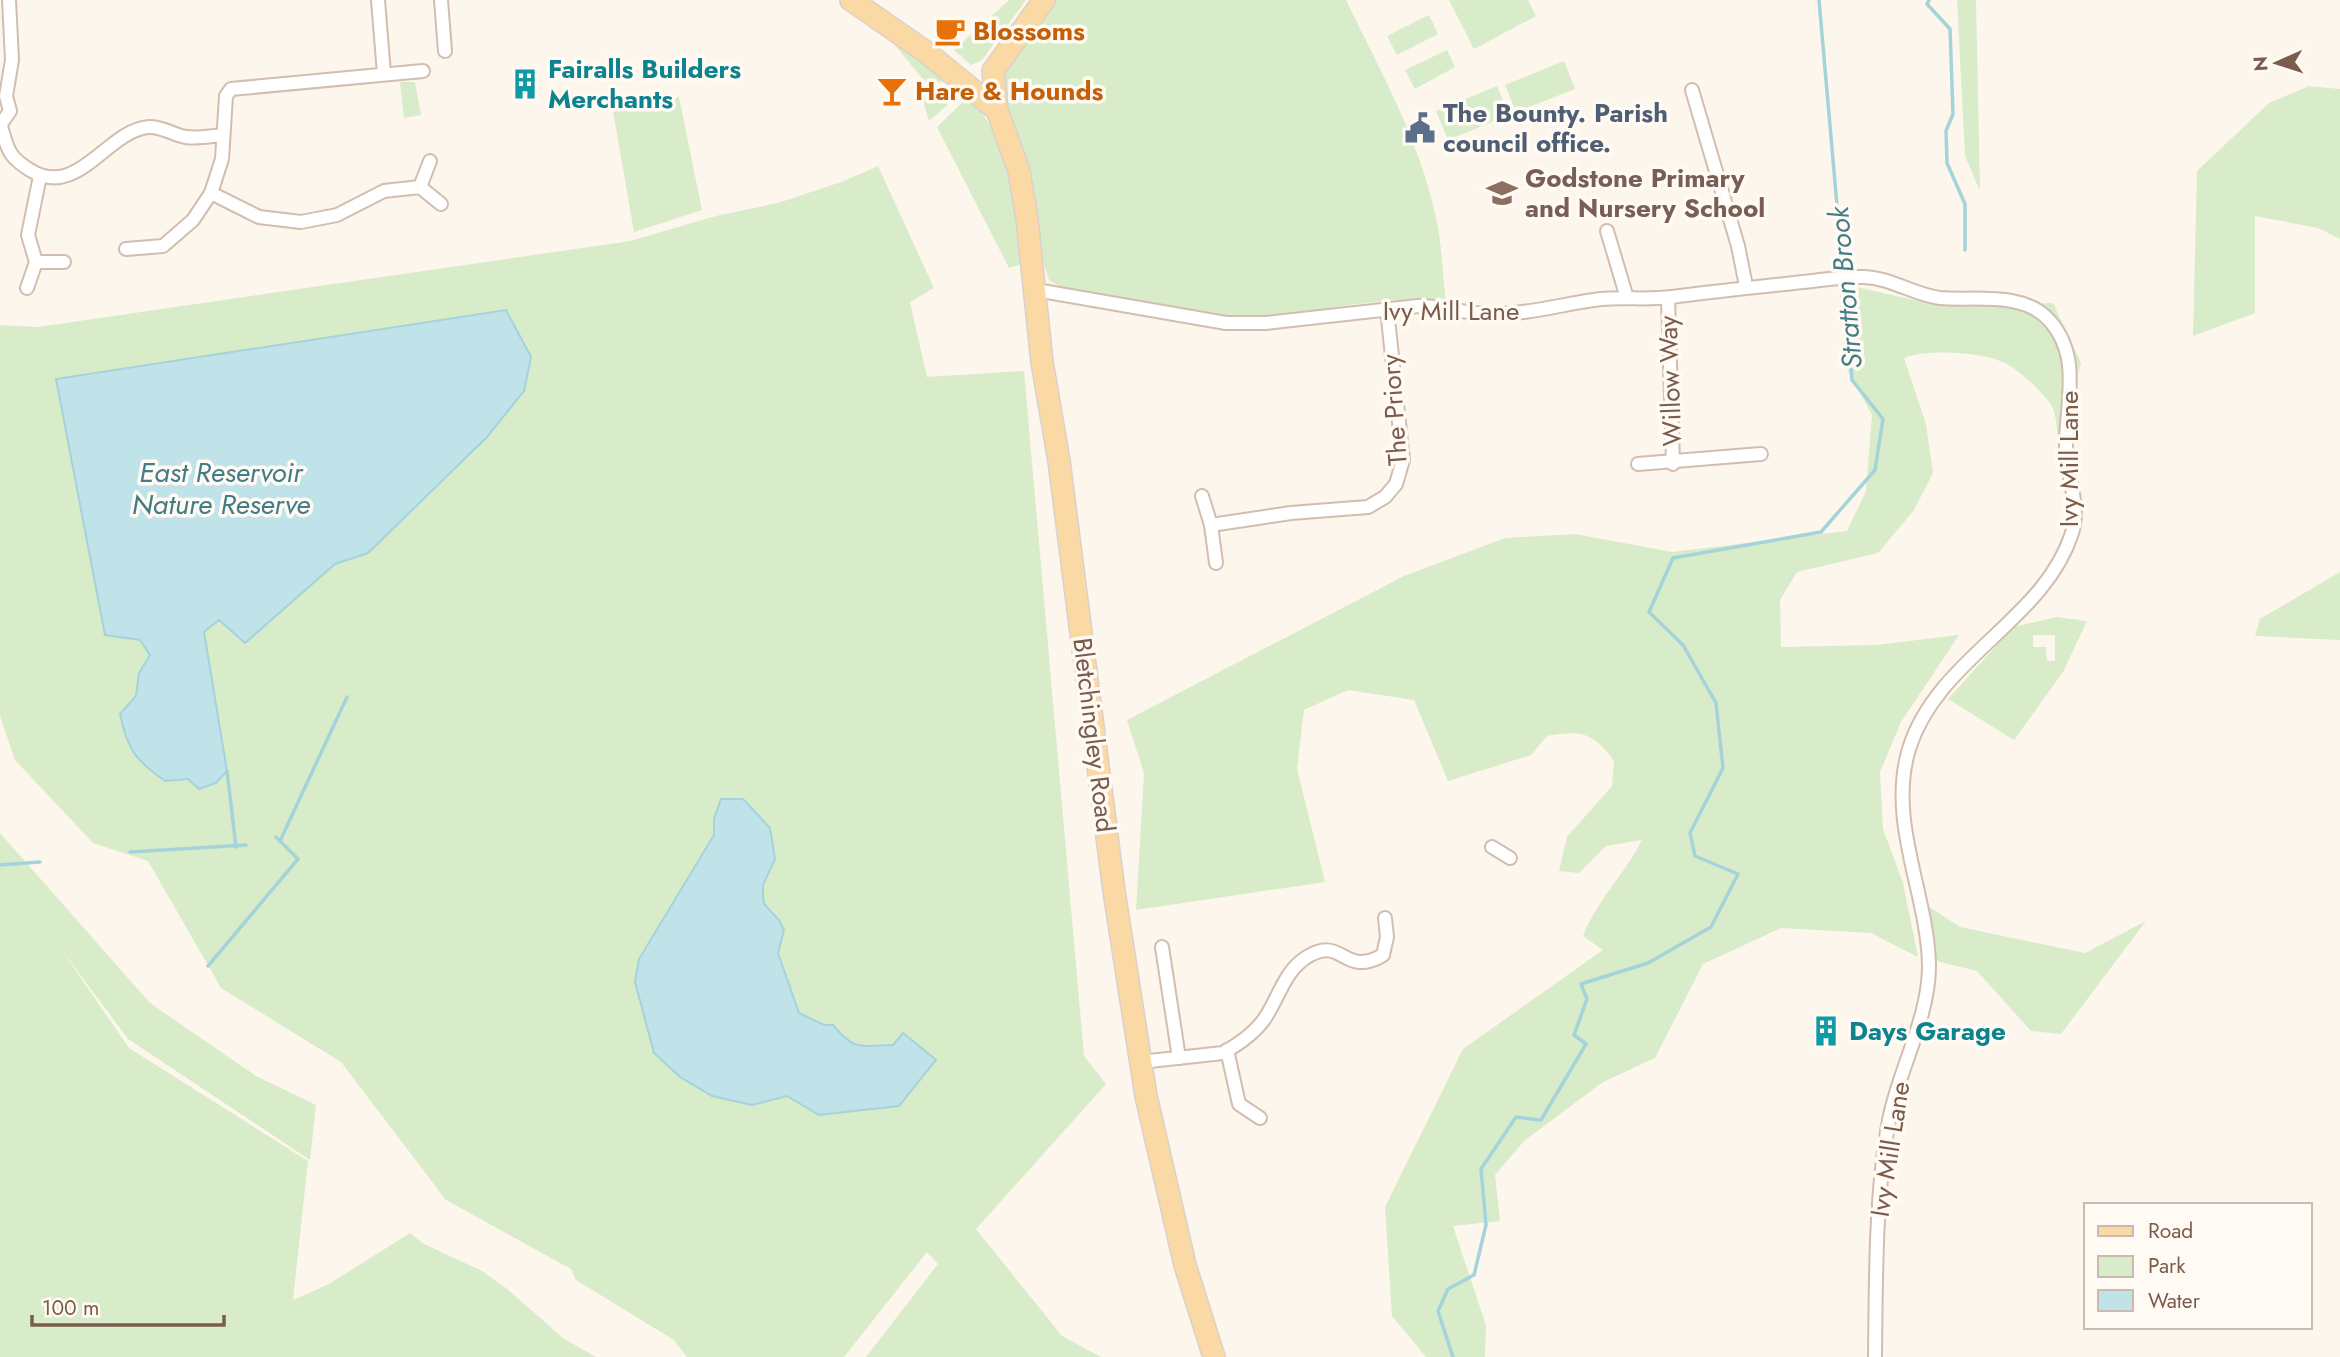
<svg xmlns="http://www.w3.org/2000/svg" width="2340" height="1357" font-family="Jost,sans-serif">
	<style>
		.green { fill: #d8ecc9; fill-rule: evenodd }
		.water { fill: #bfe3e8; stroke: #a5d3da; stroke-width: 2 }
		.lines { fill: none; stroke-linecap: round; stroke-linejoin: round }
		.stream { stroke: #a5d3da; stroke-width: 3.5 }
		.minor-casing { stroke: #d1beb0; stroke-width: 16 }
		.primary-casing { stroke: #dad1cd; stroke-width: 24 }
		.minor { stroke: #fff; stroke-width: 12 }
		.primary { stroke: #fbd9a5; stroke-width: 21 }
		.labels { text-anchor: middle; stroke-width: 7; stroke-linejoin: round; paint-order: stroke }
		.food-label { font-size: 26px; font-weight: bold; fill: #c56008; stroke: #fffaf3; text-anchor: start }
		.culture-label { font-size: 26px; font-weight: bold; fill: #0d838f; stroke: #fffaf3; text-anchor: start }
		.service-label { font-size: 26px; font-weight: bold; fill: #4e5e75; stroke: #fffaf3; text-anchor: start }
		.education-label { font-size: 26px; font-weight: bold; fill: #785e54; stroke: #fffaf3; text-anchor: start }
		.street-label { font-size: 26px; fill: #7a5c4d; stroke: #fffaf3 }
		.water-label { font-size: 28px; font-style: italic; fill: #437c86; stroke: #fffaf3 }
	</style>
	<rect width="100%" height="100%" fill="#fdf6ec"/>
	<!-- green -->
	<g class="green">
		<path d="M1009,0H1026L982,60L971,65L954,50Z"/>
		<path d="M1051,0H1346C1380,71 1420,140 1436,218C1442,246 1443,275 1446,304C1390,290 1304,317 1243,319C1184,320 1122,301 1064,289L1049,280L1042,258L1031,181L999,82L1003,66Z"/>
		<path d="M1449,0H1528L1536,16L1474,49Z"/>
		<path d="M1957,0H1976L1980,191L1965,156Z"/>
		<path d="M1429,15L1438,34L1397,55L1387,36Z"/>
		<path d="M890,39L955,81L926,83Z"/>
		<path d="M1447,50L1455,67L1415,89L1405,70Z"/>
		<path d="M1564,61L1575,89L1516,112L1505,85Z"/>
		<path d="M400,82H415L421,115L404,118Z"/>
		<path d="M1497,86L1509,115L1448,140L1436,111Z"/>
		<path d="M2309,86L2340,89V239L2318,228L2255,216V313L2193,336L2197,171L2269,103Z"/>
		<path d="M919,88H960L952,101L929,121Z"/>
		<path d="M969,96C1013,148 1014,199 1024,263L1009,268L937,127Z"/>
		<path d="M679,97L702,210L634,232L613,111Z"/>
		<path d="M878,166L934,288L910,302L927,377L1024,371L1084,1056L1106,1084L976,1229L1062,1336L1101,1357H866L938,1264L927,1252L844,1357H687L674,1340L576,1280L571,1269L446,1200L341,1062L221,988L148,861L93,843L15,760L0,716V325L38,327L630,241L716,216L778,203L844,181Z"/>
		<path d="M1839,283L1940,306L2053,303L2081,363L2059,445C2057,433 2057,413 2050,403C2039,389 2017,367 2000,361C1979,352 1924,349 1904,358L1926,424L1933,473L1914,510L1878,553L1797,572L1780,600L1781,647L1876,645L1959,635L1901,722L1880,772L1883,829L1903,883L1918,957L1871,933L1781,928L1703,964L1655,1058L1603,1082L1524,1141L1495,1175L1500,1221L1453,1226L1486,1325L1485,1357H1426L1392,1316L1385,1207L1463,1049L1603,950L1583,936C1597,900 1625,874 1642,840L1606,846L1579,873L1559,871L1567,837L1612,786L1614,761C1593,732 1581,730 1547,736L1531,755L1448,781L1414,700L1348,690L1304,710L1297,769L1325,882L1136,910L1144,773L1127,720L1404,576L1505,538L1575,534L1672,552L1847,531L1866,491L1872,415L1845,366Z"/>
		<path d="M2340,572V640L2255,636L2260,619Z"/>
		<path d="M2057,617L2087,621L2063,672L2014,740L1948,699L2013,627ZM2033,635H2055V661H2047L2046,647H2033Z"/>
		<path d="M0,833L150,1003L256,1076L316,1105L310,1160L128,1039L61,949L129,1048L308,1161L293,1300L329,1284L410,1233L424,1244L482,1271L506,1288L563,1338L596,1357H0Z"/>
		<path d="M1925,904L1960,927L2085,953L2146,921L2061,1034L2031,1031L1977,971L1933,960Z"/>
	</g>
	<!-- water -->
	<g class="water">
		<path d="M506,310L531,357L524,391L487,437L368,553L335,564L245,643L219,620L204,632L227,771L216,783L199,789L188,779L165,781C136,761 127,749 120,714L136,696L139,673L150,655L140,640L105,635L56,379Z"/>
		<path d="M721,799H743L770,828L775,859L763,885V895L764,904L779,920L784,930L778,953L799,1013L824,1025H833C854,1051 861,1046 893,1045L903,1033L936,1060L899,1106L819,1115L787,1096L752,1105L712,1096L680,1077L654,1053L635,982L639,959L714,835V819Z"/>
	</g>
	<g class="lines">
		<!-- stream -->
		<g class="stream">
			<path d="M1819,0L1843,274"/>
			<path d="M1929,0L1927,4L1950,29L1953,114L1946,131L1947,163L1965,204V250"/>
			<path d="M227,771L236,847"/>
			<path d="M276,837L280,841L347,697"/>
			<path d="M130,852L246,845"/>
			<path d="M0,865L40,862"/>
			<path d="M208,966L298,859L280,841"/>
			<path d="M1453,1357L1438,1311L1448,1289L1474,1275L1486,1225L1481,1169L1516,1117L1541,1120L1586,1044L1574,1035L1587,999L1581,984L1648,963L1711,927L1738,874L1695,856L1690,833L1723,768L1716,703L1683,645L1649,612L1673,558L1821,532L1875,470L1883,419L1852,380L1844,281"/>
		</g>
		<!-- minor casing -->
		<g class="minor-casing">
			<g id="minor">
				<path d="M378,0L384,74"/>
				<path d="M441,0L445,51"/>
				<path d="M1692,90L1738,246L1746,286"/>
				<path d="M0,123C8,148 6,155 30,170C78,200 107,130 149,127C161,126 174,135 186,137C197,139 211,136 223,135"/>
				<path d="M1,124L10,111L6,96L12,60L9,0"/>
				<path d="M40,176L28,235L36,262H64"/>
				<path d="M420,187L430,161"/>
				<path d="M211,193L259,217L301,222L337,215L384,191L420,187L441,204"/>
				<path d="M1607,231L1627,298"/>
				<path d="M126,249L163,246L193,220L211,193L222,159L226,96L231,89L423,71"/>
				<path d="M27,288L36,262"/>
				<path d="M1036,290L1226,323H1266L1418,306C1445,306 1470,315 1496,314C1532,314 1566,303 1601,299C1625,297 1648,300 1672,297C1715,291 1759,287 1803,282C1823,280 1844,276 1864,277C1892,278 1914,295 1940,298C1975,301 2023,291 2049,320C2082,356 2066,402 2066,446C2066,475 2081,505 2072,533C2044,621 1937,658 1909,749C1887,822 1928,894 1929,966C1929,1018 1899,1069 1889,1120C1875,1197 1876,1278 1875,1357"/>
				<path d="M1668,298L1673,464"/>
				<path d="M1638,464L1761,454"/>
				<path d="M1202,496L1211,525L1291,513L1368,507L1385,497L1396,484L1403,460L1387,309"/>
				<path d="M1211,525L1216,563"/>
				<path d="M1492,847L1510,858"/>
				<path d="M1162,947L1179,1058"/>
				<path d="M1227,1050L1239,1104L1260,1118"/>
				<path d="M1140,1062L1223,1053C1239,1044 1255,1033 1265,1018C1278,999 1284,973 1304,959C1343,932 1342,979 1383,955L1387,937L1385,918"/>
			</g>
		</g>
		<!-- primary casing -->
		<g class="primary-casing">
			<g id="primary">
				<path d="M851,0L926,52L997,110"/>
				<path d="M1044,0L993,71L997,110L1019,171L1027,219L1042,362L1059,461L1114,891L1146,1096L1185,1265L1214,1357"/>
			</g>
		</g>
		<!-- minor -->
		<use href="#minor" class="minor"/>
		<!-- primary -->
		<use href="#primary" class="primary"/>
	</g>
	<!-- icons -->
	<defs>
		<g id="cafe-bare" transform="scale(2.415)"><path d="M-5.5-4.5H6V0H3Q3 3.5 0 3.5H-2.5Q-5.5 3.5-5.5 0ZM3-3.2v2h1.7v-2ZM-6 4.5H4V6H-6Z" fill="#e8710a" stroke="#fffaf3" stroke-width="2.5" paint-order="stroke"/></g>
		<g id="building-bare" transform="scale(2.415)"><path d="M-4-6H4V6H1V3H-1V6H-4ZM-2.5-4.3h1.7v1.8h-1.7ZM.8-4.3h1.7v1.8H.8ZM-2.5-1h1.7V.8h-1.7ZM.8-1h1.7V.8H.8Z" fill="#0f9aa8" stroke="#fffaf3" stroke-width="2.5" paint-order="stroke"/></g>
		<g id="bar-bare" transform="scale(2.415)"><path d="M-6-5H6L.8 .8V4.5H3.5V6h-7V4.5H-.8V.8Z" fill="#e8710a" stroke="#fffaf3" stroke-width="2.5" paint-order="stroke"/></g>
		<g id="civic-bare" transform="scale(2.415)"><path d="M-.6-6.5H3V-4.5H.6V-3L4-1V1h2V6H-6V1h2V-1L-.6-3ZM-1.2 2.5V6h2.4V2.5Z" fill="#5c6f8a" stroke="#fffaf3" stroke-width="2.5" paint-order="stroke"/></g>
		<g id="school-bare" transform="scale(2.415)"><path d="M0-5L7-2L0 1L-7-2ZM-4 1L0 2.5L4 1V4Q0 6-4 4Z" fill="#8d6e63" stroke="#fffaf3" stroke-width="2.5" paint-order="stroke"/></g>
	</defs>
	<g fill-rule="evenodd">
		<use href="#cafe-bare" x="950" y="31"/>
		<use href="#building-bare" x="525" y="84"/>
		<use href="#bar-bare" x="892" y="91"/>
		<use href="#civic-bare" x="1420" y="128"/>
		<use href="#school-bare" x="1502" y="193"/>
		<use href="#building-bare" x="1826" y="1031"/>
	</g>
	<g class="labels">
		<!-- food labels -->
		<g class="food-label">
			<text x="973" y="40">Blossoms</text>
			<text x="915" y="100">Hare &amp; Hounds</text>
		</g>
		<!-- culture labels -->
		<g class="culture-label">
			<text x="548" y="78">Fairalls Builders<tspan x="548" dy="30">Merchants</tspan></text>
			<text x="1849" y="1040">Days Garage</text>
		</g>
		<!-- service labels -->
		<g class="service-label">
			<text x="1443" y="122">The Bounty. Parish<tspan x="1443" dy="30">council office.</tspan></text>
		</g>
		<!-- education labels -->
		<g class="education-label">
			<text x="1525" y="187">Godstone Primary<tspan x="1525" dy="30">and Nursery School</tspan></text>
		</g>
		<!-- street labels -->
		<g class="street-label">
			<text x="1451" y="320">Ivy Mill Lane</text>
			<text transform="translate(1670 381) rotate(-92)" y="9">Willow Way</text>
			<text transform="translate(1394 410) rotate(-94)" y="9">The Priory</text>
			<text transform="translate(2069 459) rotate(-90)" y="9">Ivy Mill Lane</text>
			<text transform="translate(1094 735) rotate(83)" y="9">Bletchingley Road</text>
			<text transform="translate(1890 1149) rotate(-81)" y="9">Ivy Mill Lane</text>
		</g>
		<!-- water labels -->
		<g class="water-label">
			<text transform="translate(1845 288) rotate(-95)" y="10">Stratton Brook</text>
			<text x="221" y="482">East Reservoir<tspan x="221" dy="32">Nature Reserve</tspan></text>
		</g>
	</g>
	<!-- legend -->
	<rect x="2084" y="1203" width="228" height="126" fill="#fffaf3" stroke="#cabbb1" stroke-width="2"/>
	<rect x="2098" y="1226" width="35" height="10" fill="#fbd9a5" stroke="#cabbb1" stroke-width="2"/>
	<text x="2148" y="1238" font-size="21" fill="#7a5c4d">Road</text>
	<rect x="2098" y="1256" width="35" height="21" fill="#d8ecc9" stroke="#cabbb1" stroke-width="2"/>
	<text x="2148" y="1273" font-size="21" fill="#7a5c4d">Park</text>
	<rect x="2098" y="1290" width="35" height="21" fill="#bfe3e8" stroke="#cabbb1" stroke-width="2"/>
	<text x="2148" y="1308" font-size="21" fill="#7a5c4d">Water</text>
	<!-- north arrow -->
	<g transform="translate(2277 63) rotate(267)" stroke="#fffaf3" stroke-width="5" paint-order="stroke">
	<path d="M0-5L12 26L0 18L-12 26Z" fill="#7a5c4d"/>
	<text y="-10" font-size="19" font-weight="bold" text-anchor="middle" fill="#7a5c4d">N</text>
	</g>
	<!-- scale -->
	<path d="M32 1315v10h192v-10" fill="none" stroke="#7a5c4d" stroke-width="3.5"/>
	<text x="42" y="1315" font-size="21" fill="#7a5c4d" stroke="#fffaf3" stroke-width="5" paint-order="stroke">100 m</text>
</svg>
